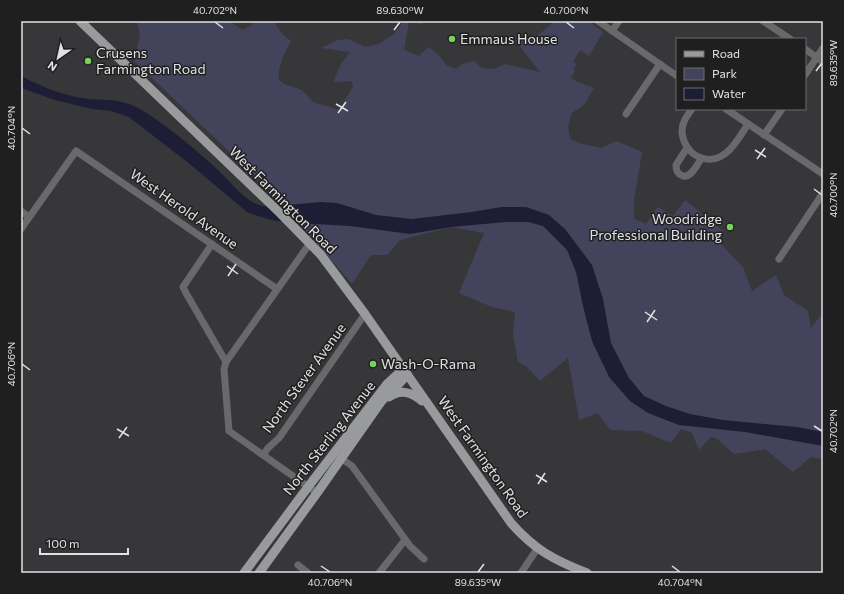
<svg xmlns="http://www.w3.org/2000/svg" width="844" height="594" font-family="Commissioner,sans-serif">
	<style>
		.green { fill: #43445b }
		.water { fill: #1e1d36 }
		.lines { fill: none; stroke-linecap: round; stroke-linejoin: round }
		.minor { stroke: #69696b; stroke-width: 7 }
		.major { stroke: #999a9c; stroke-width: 9 }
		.ticks { fill: none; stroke: #e2e2e4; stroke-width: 1.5 }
		.poi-dot { fill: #77d259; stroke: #1f1f20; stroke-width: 1.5 }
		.labels { text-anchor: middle; stroke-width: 3; stroke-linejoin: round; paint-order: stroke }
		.poi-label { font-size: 14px; fill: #e2e2e4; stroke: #1f1f20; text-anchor: start }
		.street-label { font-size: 14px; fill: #e2e2e4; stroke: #1f1f20 }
		.neatline { fill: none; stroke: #e2e2e4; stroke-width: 1.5 }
		.ticks-label { font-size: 10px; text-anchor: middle; fill: #e2e2e4 }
	</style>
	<rect width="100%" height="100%" fill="#37373a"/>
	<!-- green -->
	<path class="green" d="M137,21H229L243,30L258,21L274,22L283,35L291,41C285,53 277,67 279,80L284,84L302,90L313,102L339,110L353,87L352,81L333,82L341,64L350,52L321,48L338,40L348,39L365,47L379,44L394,34L404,21H423L421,24L409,22L404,50L419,56L428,47L438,54L446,65L456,69L462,64L474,61L482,68L494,69L505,64L540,72L515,40C533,42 542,32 555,21H588L603,32L589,56L580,50L573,62L577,64L573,69L575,71L571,78L576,81L594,88L585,104L572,113L568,126L570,139L582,144L601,148L617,141L642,152L634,200V219L646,224L658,207L673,216L685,200L724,232L719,242L743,267L752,291L776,275L784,295L808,311L811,328L820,316L823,317V459L811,457L793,472L765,449L734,454L716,438L711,437L699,450L692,433L681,429L671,443L642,431L610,430L598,413L579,420L568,358L540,381L526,366L518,362L513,334L515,312L492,307L459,293L484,233L451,227L400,240L387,255H371L352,284L275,195L134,61L140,36Z"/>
	<!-- water -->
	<path class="water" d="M21,76C37,84 54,92 72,96C97,103 117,95 142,110C169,127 195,149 218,170C230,181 240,195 254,203C264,208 278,207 290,208L287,205L321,202L337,203L376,215L412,219L471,212L502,207H526L549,215L565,229L592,265L603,299L611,343L629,378L644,396L666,406L690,414L723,420L797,427L823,432V446L745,432L679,425L648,413L630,401L609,377L592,341L583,306L576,272L567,250L543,226L528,222H506L451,227L410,234L350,226L297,223L299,218L296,222L275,221L248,213L191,165L129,117L111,111L92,109L55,100L21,88Z"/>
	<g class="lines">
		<!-- minor -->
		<g class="minor">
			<path d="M598,21L677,76"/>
			<path d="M763,21L790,39"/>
			<path d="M612,31L619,21"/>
			<path d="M805,49L823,62"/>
			<path d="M805,75L823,48"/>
			<path d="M692,109C687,116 682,122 682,131C683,154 707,168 726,153C735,146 742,133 748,124"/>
			<path d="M726,109L823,174"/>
			<path d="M626,114L660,64"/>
			<path d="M764,135L782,109"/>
			<path d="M687,148L676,165C676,170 677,174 683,176C691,178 697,165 701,159"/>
			<path d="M21,211L29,217"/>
			<path d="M21,229L76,151L277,289"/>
			<path d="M310,243L226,362L224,369L229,431L317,493"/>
			<path d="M212,244L183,287L186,293L226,362"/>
			<path d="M779,259L823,193"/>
			<path d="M263,455L268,448L279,438L365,314"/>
			<path d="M338,456L352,466L410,546L424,559"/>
			<path d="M298,565L308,573"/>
			<path d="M379,573L405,540"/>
			<path d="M521,573L537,549"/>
		</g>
		<!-- major -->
		<g class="major">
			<path d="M80,21L281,214L321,255L365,314L511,523C535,550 554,560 587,573"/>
			<path d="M389,397C401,389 411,392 422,401"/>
			<path d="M244,573L308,487L387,384L400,372L407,374"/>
			<path d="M259,573L317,493L381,402C389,392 400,385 407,374"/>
		</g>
	</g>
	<!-- ticks -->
	<path class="ticks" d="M215,22L223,28M566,22L574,28M394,30L400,22M816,71L822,63M336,104L348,111M338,113L346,102M22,128L30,134M755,150L766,157M757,159L765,148M814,189L822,195M227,266L238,274M228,276L236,264M645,312L657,320M647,322L655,310M22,364L30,370M814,426L822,431M117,429L129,436M119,438L127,427M536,475L547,482M538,484L545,473M321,566L330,572M672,566L680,572M478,572L484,564"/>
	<!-- markers -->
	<g class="poi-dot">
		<circle cx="452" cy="39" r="4"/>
		<circle cx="88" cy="61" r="4"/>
		<circle cx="730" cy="227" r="4"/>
		<circle cx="373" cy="364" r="4"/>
	</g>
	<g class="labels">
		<!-- poi labels -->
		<g class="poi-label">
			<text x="460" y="44">Emmaus House</text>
			<text x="96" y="58">Crusens<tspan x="96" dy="16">Farmington Road</tspan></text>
			<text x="722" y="224" text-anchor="end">Woodridge<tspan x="722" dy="16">Professional Building</tspan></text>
			<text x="381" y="369">Wash-O-Rama</text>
		</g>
		<!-- street labels -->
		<g class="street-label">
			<text transform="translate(283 200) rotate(45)" y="5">West Farmington Road</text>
			<text transform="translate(184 209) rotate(35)" y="5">West Herold Avenue</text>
			<text transform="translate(304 378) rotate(-54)" y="5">North Stever Avenue</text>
			<text transform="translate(329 438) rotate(-52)" y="5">North Sterling Avenue</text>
			<text transform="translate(483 457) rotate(55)" y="5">West Farmington Road</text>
		</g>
	</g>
	<!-- border -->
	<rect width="844" height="594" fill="none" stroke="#1f1f20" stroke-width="44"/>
	<!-- legend -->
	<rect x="676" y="38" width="130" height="72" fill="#1f1f20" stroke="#6d6d6e"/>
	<rect x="684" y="51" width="20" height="6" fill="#999a9c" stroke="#6d6d6e"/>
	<text x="712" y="58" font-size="12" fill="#e2e2e4">Road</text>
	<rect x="684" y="68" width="20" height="12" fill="#43445b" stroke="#6d6d6e"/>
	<text x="712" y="78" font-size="12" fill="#e2e2e4">Park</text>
	<rect x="684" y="88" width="20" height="12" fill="#1e1d36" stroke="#6d6d6e"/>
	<text x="712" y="98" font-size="12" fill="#e2e2e4">Water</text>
	<!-- north arrow -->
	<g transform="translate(58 58) rotate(214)" stroke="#1f1f20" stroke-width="3" paint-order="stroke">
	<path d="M0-3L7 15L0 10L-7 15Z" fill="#e2e2e4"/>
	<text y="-6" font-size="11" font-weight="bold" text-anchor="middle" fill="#e2e2e4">N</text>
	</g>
	<!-- scale -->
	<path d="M40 548v6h88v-6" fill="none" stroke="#e2e2e4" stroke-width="2"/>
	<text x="46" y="548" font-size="12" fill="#e2e2e4" stroke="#1f1f20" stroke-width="3" paint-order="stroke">100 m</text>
	<rect x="22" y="22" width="800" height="550" class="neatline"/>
	<g class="ticks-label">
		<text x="215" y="14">40.702°N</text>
		<text x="400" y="14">89.630°W</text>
		<text x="566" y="14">40.700°N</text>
		<text transform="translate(833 63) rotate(-90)" y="4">89.635°W</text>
		<text transform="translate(11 128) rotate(-90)" y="4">40.704°N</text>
		<text transform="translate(833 195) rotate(-90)" y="4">40.700°N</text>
		<text transform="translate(11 364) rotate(-90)" y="4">40.706°N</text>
		<text transform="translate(833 431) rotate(-90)" y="4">40.702°N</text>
		<text x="330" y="586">40.706°N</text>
		<text x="478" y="586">89.635°W</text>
		<text x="680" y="586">40.704°N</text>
	</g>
</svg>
